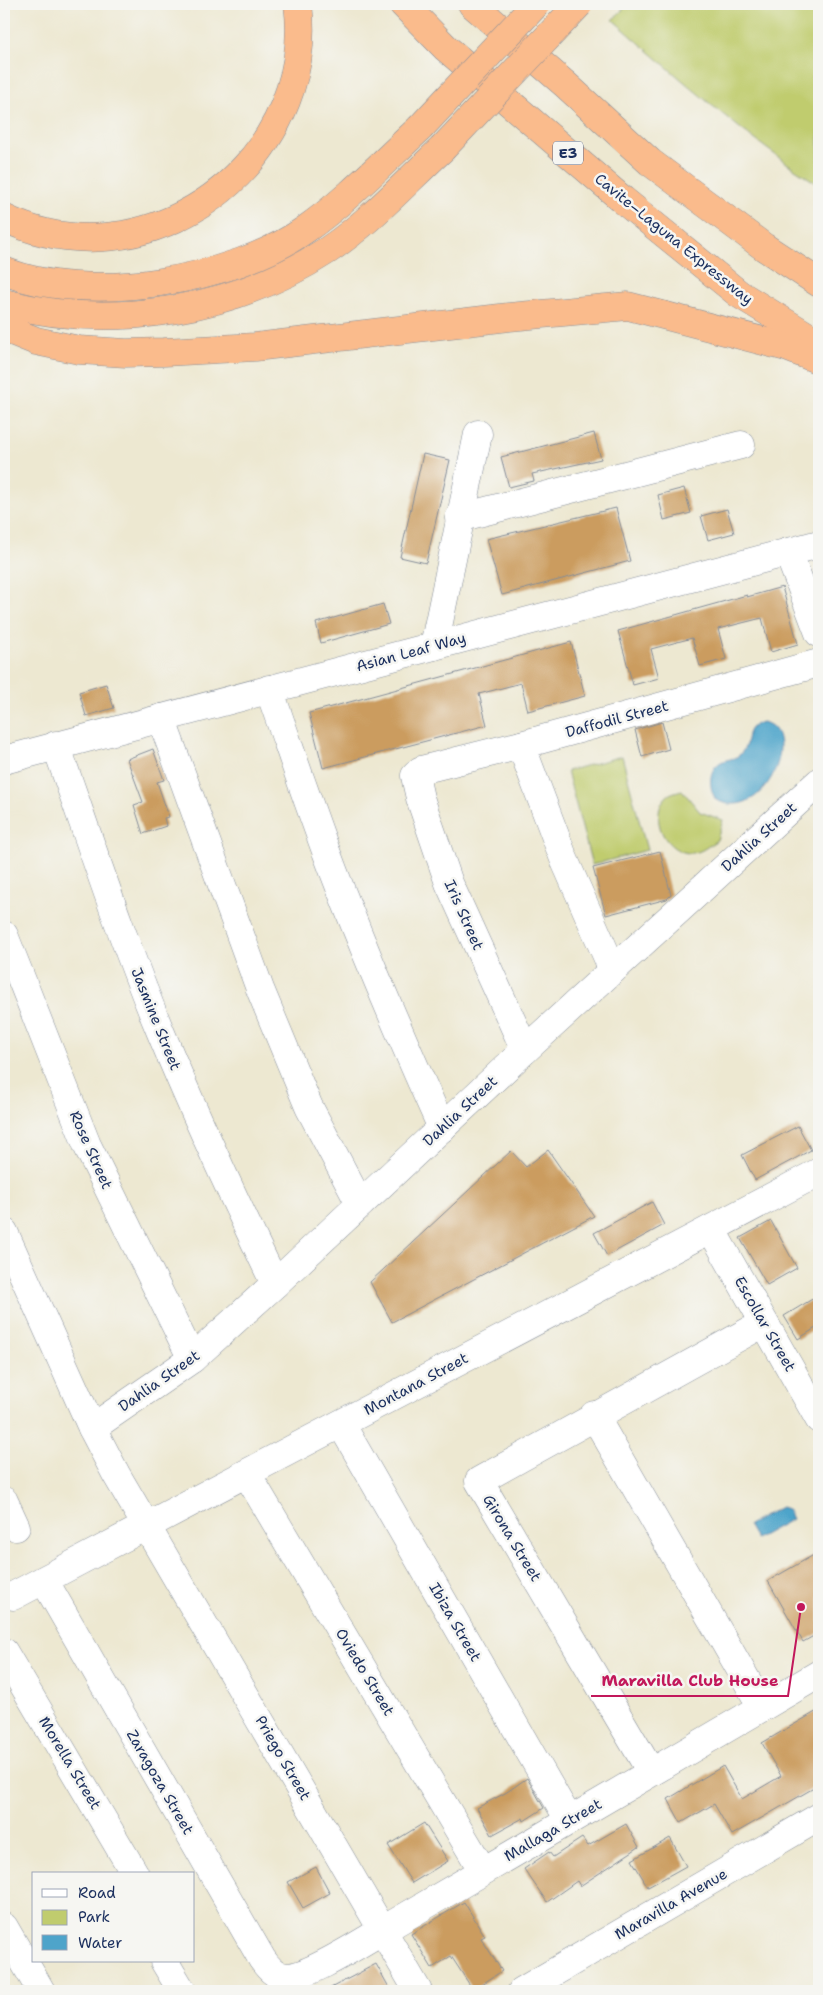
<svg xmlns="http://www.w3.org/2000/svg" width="823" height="1995" font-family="'Shantell Sans',sans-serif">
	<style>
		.green { fill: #c0cc6e; stroke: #6e7e66 }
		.water { fill: #4ea4ca; stroke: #346a94 }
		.building { fill: #cb9c5f }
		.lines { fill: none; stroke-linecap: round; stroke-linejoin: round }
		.minor-casing { stroke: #848c98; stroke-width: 29 }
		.tertiary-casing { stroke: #848c98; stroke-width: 29 }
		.motorway-casing { stroke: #848c98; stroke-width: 29 }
		.minor { stroke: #fff; stroke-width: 28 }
		.tertiary { stroke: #fff; stroke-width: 28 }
		.motorway { stroke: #fabb8c; stroke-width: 28 }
		.motorway-bridge-casing { stroke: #848c98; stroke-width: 29; stroke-linecap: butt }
		.motorway-bridge { stroke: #fabb8c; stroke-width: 28 }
		.labels { text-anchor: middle; stroke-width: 5; stroke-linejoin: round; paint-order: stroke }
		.shield { fill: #f6f6f2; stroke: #5d6b8a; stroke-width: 1 }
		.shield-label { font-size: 14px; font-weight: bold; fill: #1b2f5e }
		.street-label { font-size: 15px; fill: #1b2f5e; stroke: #f6f6f2 }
		.leader { fill: none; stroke: #c2185b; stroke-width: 2 }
		.callout-dot { fill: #c2185b; stroke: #f6f6f2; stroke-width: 2 }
		.callout-label { font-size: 16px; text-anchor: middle; font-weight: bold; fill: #c2185b; stroke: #f6f6f2; stroke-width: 5; stroke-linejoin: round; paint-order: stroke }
	</style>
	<rect width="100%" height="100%" fill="#f6f6f2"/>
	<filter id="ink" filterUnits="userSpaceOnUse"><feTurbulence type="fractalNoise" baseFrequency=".02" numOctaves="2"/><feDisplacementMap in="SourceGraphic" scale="10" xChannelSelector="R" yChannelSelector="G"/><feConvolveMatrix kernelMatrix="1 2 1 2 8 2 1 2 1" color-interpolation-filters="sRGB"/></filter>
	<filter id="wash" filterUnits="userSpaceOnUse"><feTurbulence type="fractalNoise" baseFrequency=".0096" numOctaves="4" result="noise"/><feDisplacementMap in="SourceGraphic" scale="20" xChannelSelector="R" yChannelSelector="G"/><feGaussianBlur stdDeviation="1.12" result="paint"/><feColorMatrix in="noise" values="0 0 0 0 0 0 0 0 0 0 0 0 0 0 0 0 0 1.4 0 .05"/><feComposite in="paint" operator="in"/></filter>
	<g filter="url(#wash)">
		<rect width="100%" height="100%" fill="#ede8d1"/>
		<!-- green -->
		<g class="green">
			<path d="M628,4H819V185C746,138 678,77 613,20Z"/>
			<path d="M622,756L647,850L592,865L567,771Z"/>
			<path d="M682,790L700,812L723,820L717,840C710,845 702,852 693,853C665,855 647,816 667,796C670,793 678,791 682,790Z"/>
		</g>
		<!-- water -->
		<g class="water">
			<path d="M762,722C803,728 768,825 716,800C709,789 707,770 721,762C729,758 736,760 742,752C752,739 741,729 762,722Z"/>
			<path d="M781,1507L787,1509L792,1519L756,1539L748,1525Z"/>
		</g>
		<g id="blocks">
			<!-- building -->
			<g class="building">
				<path d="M594,433L601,459L532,474L534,481L509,487L501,457Z"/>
				<path d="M423,454L450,460L426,563L400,557Z"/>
				<path d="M684,488L691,513L664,520L658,495Z"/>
				<path d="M616,508L630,561L502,595L486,539Z"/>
				<path d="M727,509L734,533L708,540L701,516Z"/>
				<path d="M782,587L798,644L771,652L762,618L718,629L726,659L700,666L692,638L651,649L659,678L633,685L618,631L747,595V597Z"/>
				<path d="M383,604L389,624L321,643L316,623Z"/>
				<path d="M571,642L585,696L528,711L521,683L479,694L487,725L323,768L309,713Z"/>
				<path d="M106,684L114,708L86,716L79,692Z"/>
				<path d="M662,722L669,749L642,757L635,730Z"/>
				<path d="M153,749L164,780L157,782L169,817L164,818L166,826L143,834L134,805L143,802L127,759Z"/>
				<path d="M660,851L671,895L667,899L606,915L593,868Z"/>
				<path d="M798,1126L811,1150L755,1180L742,1155Z"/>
				<path d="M548,1150L594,1216L392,1322L370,1282L511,1151L526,1167Z"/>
				<path d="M652,1202L664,1225L607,1256L594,1233Z"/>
				<path d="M771,1221L797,1268L767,1285L740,1238Z"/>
				<path d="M819,1295V1326L798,1339L784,1316Z"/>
				<path d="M819,1552V1633L803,1642L768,1581Z"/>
				<path d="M819,1710V1785L732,1835L714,1804L681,1823L668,1799L723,1766L742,1799L781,1776L762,1743Z"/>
				<path d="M527,1778L544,1808L524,1821L523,1818L492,1835L477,1808L507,1792Z"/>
				<path d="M424,1823L448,1861L412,1883L388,1845Z"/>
				<path d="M626,1824L639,1847L580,1886L577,1881L547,1902L524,1869L549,1852L553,1857L582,1838L588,1846Z"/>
				<path d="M670,1838L686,1866L648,1887L632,1860Z"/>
				<path d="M316,1867L330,1893L303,1908L288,1882Z"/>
				<path d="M464,1902L485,1936L481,1938L502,1971L473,1990L451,1956L432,1968L411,1934Z"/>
				<path d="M376,1964L391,1991H325Z"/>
			</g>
		</g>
	</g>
	<g filter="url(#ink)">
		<use href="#blocks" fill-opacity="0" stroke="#848c98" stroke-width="1"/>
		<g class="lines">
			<!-- minor casing -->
			<g class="minor-casing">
				<g id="minor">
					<path d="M459,518L741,445"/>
					<path d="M788,552L819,633"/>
					<path d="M434,646L478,434"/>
					<path d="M269,689C288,743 306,797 326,851C361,945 401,1037 442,1128"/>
					<path d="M161,718L260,989L309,1107L360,1204"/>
					<path d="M56,745C90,841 122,939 161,1033C196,1118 235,1201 275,1284"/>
					<path d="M521,745L564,859L613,970"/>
					<path d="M4,760L819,544"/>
					<path d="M4,935L87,1145L192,1359"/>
					<path d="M525,1050L449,883L420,798L415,776L421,770L521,745L819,663"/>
					<path d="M711,1229L819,1419"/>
					<path d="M4,1232L92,1428L116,1474L418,1991"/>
					<path d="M594,1415L762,1707"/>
					<path d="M341,1424L569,1820"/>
					<path d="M92,1428L192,1359L275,1284L525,1050L819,782"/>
					<path d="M247,1474L483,1871"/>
					<path d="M4,1501L16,1527"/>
					<path d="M44,1580L262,1959C268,1968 275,1976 286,1977C307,1978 362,1942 383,1930L819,1674"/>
					<path d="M13,1596L819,1172"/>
					<path d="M651,1772L479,1481L764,1323"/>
					<path d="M4,1927L41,1991"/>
					<path d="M522,1991L819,1817"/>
				</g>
			</g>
			<!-- tertiary casing -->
			<g class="tertiary-casing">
				<g id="tertiary">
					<path d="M4,1652L135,1874"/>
					<path d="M164,1961L182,1991"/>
				</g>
			</g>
			<!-- motorway casing -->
			<g class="motorway-casing">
				<g id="motorway">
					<path d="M403,4L446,48L623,200L739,294L819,343"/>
					<path d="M472,4L566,85L650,162L764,247L819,283"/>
					<path d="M4,218C117,273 252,207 290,90C299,62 302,33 298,4"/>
					<path d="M4,271C87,305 234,281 306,229C347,200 383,162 420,128"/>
					<path d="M4,303C111,331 235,311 328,250C370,222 405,183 442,149"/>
					<path d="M4,328L36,341L79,350L126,353L164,352L255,347L509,317L628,306L786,347L819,360"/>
				</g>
			</g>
			<!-- minor -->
			<use href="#minor" class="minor"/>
			<!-- tertiary -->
			<use href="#tertiary" class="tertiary"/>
			<!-- motorway -->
			<use href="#motorway" class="motorway"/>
			<!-- motorway-bridge casing -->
			<g class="motorway-bridge-casing">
				<g id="motorway-bridge">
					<path d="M420,128L536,4"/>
					<path d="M442,149L579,4"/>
				</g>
			</g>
			<!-- motorway-bridge -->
			<use href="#motorway-bridge" class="motorway-bridge"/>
		</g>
	</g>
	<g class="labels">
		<!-- shield labels -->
		<rect class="shield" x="553" y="141.5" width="30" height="23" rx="4"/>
		<g class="shield-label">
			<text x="568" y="158">E3</text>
		</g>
		<!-- street labels -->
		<g class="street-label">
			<text transform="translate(674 239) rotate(39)" y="5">Cavite–Laguna Expressway</text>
			<text transform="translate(411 652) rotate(-15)" y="5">Asian Leaf Way</text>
			<text transform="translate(617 719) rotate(-15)" y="5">Daffodil Street</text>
			<text transform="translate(759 837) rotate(-42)" y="5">Dahlia Street</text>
			<text transform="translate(464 915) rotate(66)" y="5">Iris Street</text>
			<text transform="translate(156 1019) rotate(68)" y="5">Jasmine Street</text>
			<text transform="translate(460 1111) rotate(-43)" y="5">Dahlia Street</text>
			<text transform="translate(91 1150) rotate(66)" y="5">Rose Street</text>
			<text transform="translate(765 1324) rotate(60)" y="5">Escollar Street</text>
			<text transform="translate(159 1381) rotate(-35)" y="5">Dahlia Street</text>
			<text transform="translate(416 1384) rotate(-28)" y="5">Montana Street</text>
			<text transform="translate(512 1538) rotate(59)" y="5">Girona Street</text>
			<text transform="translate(455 1622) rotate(60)" y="5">Ibiza Street</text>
			<text transform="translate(365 1672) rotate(59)" y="5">Oviedo Street</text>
			<text transform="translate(283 1758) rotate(60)" y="5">Priego Street</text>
			<text transform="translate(70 1763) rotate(59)" y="5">Morella Street</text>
			<text transform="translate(160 1782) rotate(60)" y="5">Zaragoza Street</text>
			<text transform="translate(553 1830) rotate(-30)" y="5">Mallaga Street</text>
			<text transform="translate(671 1904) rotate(-30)" y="5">Maravilla Avenue</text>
		</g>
	</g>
	<!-- callouts -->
	<path class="leader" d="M801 1607L788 1696H591"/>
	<circle class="callout-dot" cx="801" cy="1607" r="5"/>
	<g class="callout-label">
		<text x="690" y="1686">Maravilla Club House</text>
	</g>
	<!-- margin -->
	<rect width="823" height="1995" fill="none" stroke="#f6f6f2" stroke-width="20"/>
	<!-- legend -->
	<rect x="32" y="1872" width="162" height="90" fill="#f6f6f2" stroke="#9ea6b7"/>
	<rect x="42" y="1889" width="25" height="8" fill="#ffffff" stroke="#9ea6b7"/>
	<text x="78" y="1898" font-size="15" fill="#1b2f5e">Road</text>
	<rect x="42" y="1910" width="25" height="15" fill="#c0cc6e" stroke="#9ea6b7"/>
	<text x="78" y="1922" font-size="15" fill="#1b2f5e">Park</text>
	<rect x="42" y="1935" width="25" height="15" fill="#4ea4ca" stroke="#9ea6b7"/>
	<text x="78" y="1948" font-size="15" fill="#1b2f5e">Water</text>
</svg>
